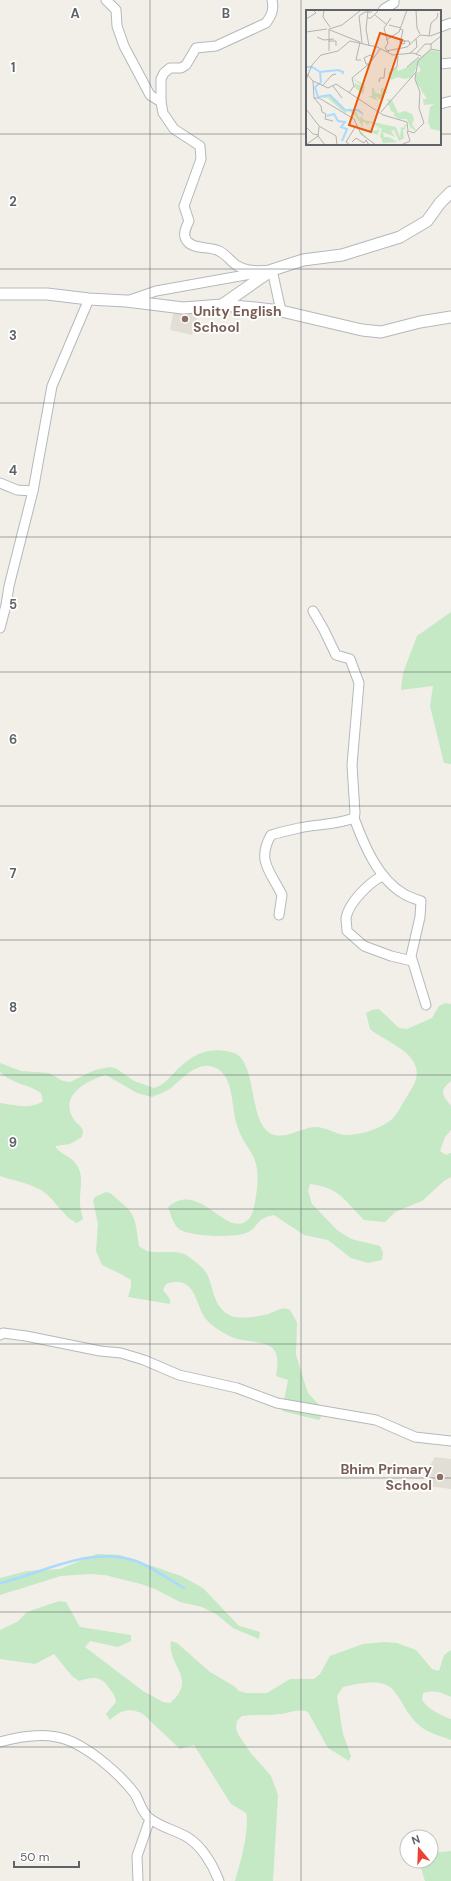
<svg xmlns="http://www.w3.org/2000/svg" width="451" height="1881" font-family="'DM Sans',sans-serif">
	<style>
		.education { fill: #e1ded6 }
		.green { fill: #c5e8c5 }
		.lines { fill: none; stroke-linecap: round; stroke-linejoin: round }
		.stream { stroke: #aadaff; stroke-width: 2.5 }
		.minor-casing { stroke: #b5b8bc; stroke-width: 11 }
		.tertiary-casing { stroke: #b5b8bc; stroke-width: 13 }
		.minor { stroke: #fff; stroke-width: 9 }
		.tertiary { stroke: #fff; stroke-width: 11 }
		.grid { fill: none; stroke: #5f6368; stroke-width: 1; stroke-opacity: 0.55 }
		.education-dot { fill: #8d6e63; stroke: #fff; stroke-width: 1.5 }
		.labels { text-anchor: middle; stroke-width: 3.5; stroke-linejoin: round; paint-order: stroke }
		.education-label { font-size: 14px; font-weight: bold; fill: #785e54; stroke: #fff; text-anchor: start }
		.inset-river { fill: none; stroke: #aadaff; stroke-width: 2 }
		.inset-road { fill: none; stroke: #b3b3b1; stroke-width: 1 }
		.view { fill: #e8590c; fill-opacity: 0.15; stroke: #e8590c; stroke-width: 2 }
		.inset-edge { fill: none; stroke: #5f6368; stroke-width: 2 }
		.grid-label { font-size: 13px; text-anchor: middle; font-weight: bold; fill: #5f6368; stroke: #fff; stroke-width: 3.5; stroke-linejoin: round; paint-order: stroke }
	</style>
	<rect width="100%" height="100%" fill="#f1efe8"/>
	<!-- education -->
	<g class="education">
		<path d="M200,308L192,335L170,330L174,309Z"/>
		<path d="M435,1457L451,1459V1489L428,1486L429,1467Z"/>
	</g>
	<!-- green -->
	<g class="green">
		<path d="M451,612V764L444,763L430,706L433,686L401,690L403,673L417,636Z"/>
		<path d="M446,1003L451,1004V1081C439,1091 442,1095 451,1106V1130L445,1137L440,1151L446,1155L451,1153V1177L444,1181L422,1201L395,1212L385,1222L364,1220C345,1201 339,1187 310,1184L308,1191L312,1204L337,1230L351,1239L380,1246L383,1252L382,1260L368,1263L351,1258L328,1240L304,1235L274,1215C254,1219 260,1227 246,1233C234,1238 190,1237 179,1229C173,1224 171,1215 168,1207C201,1179 226,1241 249,1219C253,1214 254,1207 255,1202C258,1186 260,1168 252,1154C246,1144 240,1136 237,1125C230,1106 236,1070 209,1066C195,1064 181,1080 171,1088C165,1092 158,1094 152,1097L137,1093L106,1075C88,1080 59,1095 73,1118C75,1122 80,1125 83,1130L82,1137L70,1144L55,1146C60,1155 70,1155 76,1164C85,1176 79,1190 80,1204C80,1209 82,1214 83,1219L77,1223C61,1216 55,1197 39,1189C28,1183 12,1180 0,1176V1103C14,1105 31,1110 43,1101L41,1093C28,1084 12,1084 0,1072V1063L21,1071L49,1073L63,1081L70,1082L95,1070L110,1067L117,1069L134,1081L154,1088C164,1085 166,1081 173,1074C190,1056 205,1046 231,1052C256,1057 249,1111 265,1129C278,1144 298,1129 313,1127C325,1126 335,1134 345,1135C361,1135 379,1129 391,1120C397,1115 402,1104 406,1098C410,1091 414,1086 416,1079C423,1053 385,1042 370,1029L366,1013L372,1010L379,1009L399,1028L407,1029L432,1018L439,1006Z"/>
		<path d="M106,1192L110,1193C136,1215 134,1212 139,1246C153,1259 175,1246 189,1257C194,1261 204,1268 207,1274C214,1288 213,1308 231,1316C240,1319 255,1317 264,1315C273,1314 281,1305 290,1310L297,1322L296,1355L306,1387L308,1393L321,1407V1417L319,1420L282,1411L288,1380L276,1376C282,1343 269,1344 242,1340C230,1338 213,1328 205,1318C195,1304 196,1274 166,1284L163,1290L170,1299V1304L128,1297L131,1287V1280L121,1274L102,1265L96,1251L98,1224L93,1200L95,1197Z"/>
		<path d="M97,1554L120,1555L181,1576L203,1588L239,1626L260,1632L259,1639L233,1628L216,1614L202,1607L180,1602L155,1589L141,1584L105,1575L90,1574L61,1576L0,1595V1578L27,1571L60,1569Z"/>
		<path d="M59,1601L66,1602L80,1627L131,1635V1641L118,1647L90,1641L85,1647L143,1691L163,1702L170,1703C199,1679 166,1664 171,1641L177,1643L210,1672L234,1686L239,1691L246,1693H267L290,1679H314L320,1674L330,1656L363,1644L384,1642L397,1643L416,1650L432,1669L439,1671L444,1655L451,1650V1697C441,1692 434,1690 423,1693L422,1700C429,1710 440,1715 451,1719V1740C441,1736 428,1733 420,1726C408,1717 403,1702 394,1691C384,1677 357,1684 343,1687L337,1696L343,1734L351,1756L349,1761L328,1748L308,1712C298,1708 290,1713 280,1714C268,1716 255,1714 242,1716L237,1721L236,1728L238,1734L250,1752L271,1776L278,1795L273,1881H235C240,1865 250,1829 246,1813L231,1804L194,1745L180,1749L143,1714C130,1707 120,1710 110,1720L106,1714L116,1702C115,1695 113,1693 109,1688C101,1675 92,1677 79,1681L72,1676L54,1654L35,1664L0,1659V1630L17,1622L27,1612Z"/>
		<path d="M451,1851V1881H425L419,1861H431V1853Z"/>
	</g>
	<g class="lines">
		<!-- stream -->
		<path class="stream" d="M0,1583C43,1573 91,1545 136,1561C150,1566 170,1580 184,1588"/>
		<!-- minor casing -->
		<g class="minor-casing">
			<g id="minor">
				<path d="M106,0L116,10L117,26L124,46L150,95L161,102"/>
				<path d="M272,0C274,9 272,15 266,23L216,46L196,48L186,65L181,68H170L164,73L161,79V102L163,113L174,129L200,146L201,159L184,206L189,221C186,227 182,235 187,241C194,250 210,246 219,251C226,254 230,261 236,265C247,272 260,271 272,270"/>
				<path d="M383,11L384,9L394,3V0"/>
				<path d="M440,27L451,23"/>
				<path d="M440,64L451,63"/>
				<path d="M440,104L451,101"/>
				<path d="M272,270L281,311"/>
				<path d="M127,301L156,291L257,273"/>
				<path d="M0,483L17,490L33,491"/>
				<path d="M0,628L6,605L9,586L33,491L52,386L89,299"/>
				<path d="M354,818C364,845 378,879 404,894C409,897 415,899 421,901L420,917L411,956L426,1005"/>
				<path d="M382,876C369,883 349,902 346,918C346,922 347,927 347,931L364,946L391,956L412,961"/>
				<path d="M279,915L282,895C271,872 256,861 271,835C281,832 290,830 299,828C318,824 336,825 354,818L355,813L352,765L359,683L350,659L336,655L324,630L313,611"/>
				<path d="M0,1335L3,1333L26,1336L100,1351L121,1353L144,1360L179,1375L237,1388L277,1403L376,1420L415,1437L451,1441"/>
				<path d="M0,1742C18,1737 38,1733 57,1737C84,1742 119,1773 135,1794C140,1802 141,1811 149,1818C160,1827 175,1830 187,1837C202,1846 213,1865 219,1881"/>
				<path d="M138,1881L137,1856L150,1819"/>
			</g>
		</g>
		<!-- tertiary casing -->
		<g class="tertiary-casing">
			<g id="tertiary">
				<path d="M0,294H47L89,299L126,301L183,308L222,305L255,308L281,311L362,330L381,332L420,322L451,317"/>
				<path d="M222,305L272,270L303,260L342,255L400,237L427,221L440,203L451,192"/>
			</g>
		</g>
		<!-- minor -->
		<use href="#minor" class="minor"/>
		<!-- tertiary -->
		<use href="#tertiary" class="tertiary"/>
	</g>
	<!-- grid -->
	<path class="grid" d="M150,0V1881M301,0V1881M0,134H307M440,134H451M0,269H451M0,403H451M0,537H451M0,672H451M0,806H451M0,940H451M0,1075H451M0,1209H451M0,1344H451M0,1478H451M0,1612H451M0,1747H451"/>
	<!-- markers -->
	<g class="education-dot">
		<circle cx="185" cy="319" r="4"/>
		<circle cx="440" cy="1477" r="4"/>
	</g>
	<g class="labels">
		<!-- education labels -->
		<g class="education-label">
			<text x="193" y="316">Unity English<tspan x="193" dy="16">School</tspan></text>
			<text x="432" y="1474" text-anchor="end">Bhim Primary<tspan x="432" dy="16">School</tspan></text>
		</g>
	</g>
	<!-- overview -->
	<g transform="translate(306 10)">
		<rect width="135" height="135" fill="#f1efe8"/>
		<path d="M124,40L135,42V121L125,119L122,112L124,97L128,94L118,95L117,89H121L111,73L115,71L111,73L109,70L111,63L115,61L112,54L106,67L99,69L92,67L85,70L82,63L91,58L92,61L100,58ZM49,67V70L54,72L59,77L68,78L69,83L75,84V78L83,80L79,81L82,83H78V88L73,89L69,86L72,91L62,86H66V78L59,77L57,84L48,77L49,73L58,77L48,70ZM24,85L37,99L54,101L59,107L52,101L46,102H50L54,109L55,106L58,110L90,117L94,127L95,117L98,118V115H100L99,119L97,120L98,128L93,131L88,120L85,121L89,127L77,122L78,127H83L91,132L77,133L74,126L76,119L66,113L74,120L71,125L65,122L67,126L64,121L73,120L64,112L62,115L57,111L56,122L63,130L55,124L56,116L49,105L42,101L39,103L22,88H17L19,86L26,89L20,86ZM80,89L86,90L92,103L99,101L106,104L108,109L106,114L111,122L104,117L101,109H93L87,105L89,103L85,101L83,95H80L83,92Z" fill="#c5e8c5"/>
		<path class="inset-river" d="M0,57H6L14,62L15,72L9,77L12,87M14,62L32,60L37,62V64M12,87L24,85L39,100M40,100H52L57,104M21,106L28,104L32,111L39,112L35,117L41,119L36,131"/>
		<path class="inset-road" d="M18,0L17,7L24,17M110,0L111,18L114,24M62,1L60,19L63,36M69,5L80,14M62,8H65L73,0M0,9L10,3L8,1M83,15L95,18M23,19L36,15L55,0M23,19V41M94,19L97,20L95,29L99,31L98,34L94,33V31H103L104,35M24,20L54,32L50,50H55M0,22L21,19M123,26L125,13L131,8L132,3M11,27L18,30L28,29M80,30L93,22L101,0M22,31H30V36M56,33L53,6L59,2H66M125,39V34L135,26M80,41L101,37L114,25L124,26L135,22M83,42L79,38L82,33L78,18L85,8M104,43L111,37L110,29M110,44L119,34H126M63,54H60L58,48L64,45L68,47M101,57L113,47M87,60L91,57L92,46M0,63L7,71L8,88H13L48,109L55,124L70,135M0,70L6,55L15,45L32,41L44,31L71,37L87,45L107,43L115,46M7,71L22,78L30,74L77,105L101,112L102,121L108,123L118,113L113,98L114,82L109,69L112,51L125,39L135,41M73,72L74,68H78L79,58M16,76L26,65L30,64M27,76L36,88M43,83L48,76L46,68L64,53L74,39M8,88L15,96L16,102L20,104L19,109L27,111M0,99L13,116L30,126L31,135M75,102L110,62M0,117L7,124L13,125M13,117L12,126L19,135M46,132L50,128L58,133L60,130L63,135M1,134L12,126M44,135L40,132L51,114M95,135L104,131L101,121"/>
		<path class="view" d="M74,23L96,30L65,122L43,115Z"/>
		<rect width="135" height="135" class="inset-edge"/>
	</g>
	<g class="grid-label">
		<text x="75" y="18">A</text>
		<text x="226" y="18">B</text>
		<text x="13" y="72">1</text>
		<text x="13" y="206">2</text>
		<text x="13" y="340">3</text>
		<text x="13" y="475">4</text>
		<text x="13" y="609">5</text>
		<text x="13" y="744">6</text>
		<text x="13" y="878">7</text>
		<text x="13" y="1012">8</text>
		<text x="13" y="1147">9</text>
	</g>
	<!-- north arrow -->
	<g transform="translate(419 1849) rotate(341)"><circle r="19" fill="#ffffff" stroke="#bfc1c3"/>
	<path d="M0-3L7 15L0 10L-7 15Z" fill="#ea4335"/>
	<text y="-6" font-size="11" font-weight="bold" text-anchor="middle" fill="#5f6368">N</text>
	</g>
	<!-- scale -->
	<path d="M14 1861v6h65v-6" fill="none" stroke="#5f6368" stroke-width="2"/>
	<text x="20" y="1861" font-size="12" fill="#5f6368" stroke="#ffffff" stroke-width="3" paint-order="stroke">50 m</text>
</svg>
